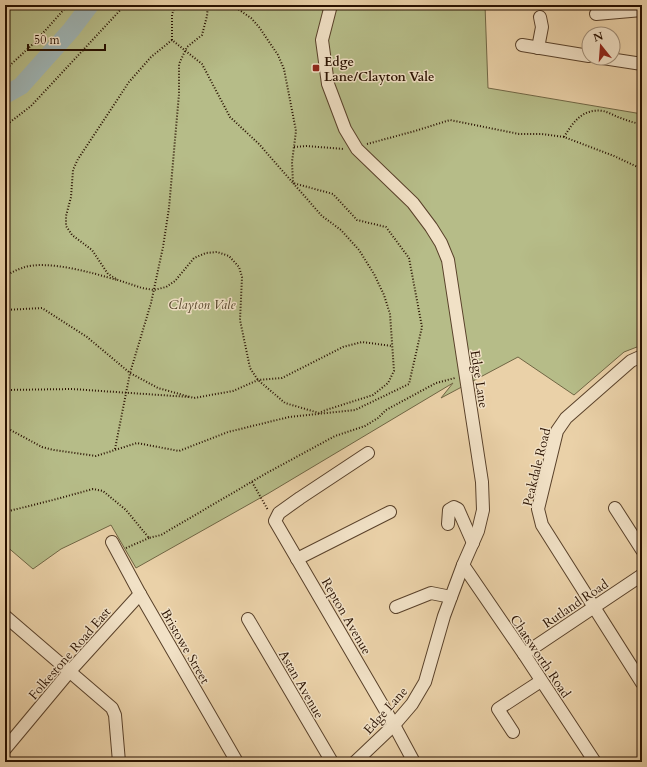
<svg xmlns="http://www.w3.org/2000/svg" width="647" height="767" font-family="Cardo,serif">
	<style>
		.green { fill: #b6bc88; stroke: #706644 }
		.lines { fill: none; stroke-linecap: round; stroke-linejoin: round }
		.river { stroke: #9eb4b4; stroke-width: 18 }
		.minor-casing { stroke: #59412a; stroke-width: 14 }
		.path { stroke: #291100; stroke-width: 2; stroke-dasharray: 1 2; stroke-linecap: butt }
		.minor { stroke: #f1e1c6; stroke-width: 12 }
		.poi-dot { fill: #8f2418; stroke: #f1e1c6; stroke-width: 1.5 }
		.labels { text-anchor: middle; stroke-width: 3; stroke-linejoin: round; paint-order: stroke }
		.poi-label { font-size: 13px; font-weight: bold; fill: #291100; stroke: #f1e1c6; text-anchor: start }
		.park-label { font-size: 13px; font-style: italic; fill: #534429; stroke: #f1e1c6 }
		.street-label { font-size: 13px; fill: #291100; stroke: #f1e1c6 }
	</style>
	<rect width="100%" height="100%" fill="#ead1a8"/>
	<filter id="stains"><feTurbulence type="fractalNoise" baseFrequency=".005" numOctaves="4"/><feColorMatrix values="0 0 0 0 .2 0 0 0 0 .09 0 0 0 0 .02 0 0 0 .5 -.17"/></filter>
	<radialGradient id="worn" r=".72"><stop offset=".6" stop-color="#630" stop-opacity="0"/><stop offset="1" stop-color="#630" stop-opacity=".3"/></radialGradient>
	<!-- green -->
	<path class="green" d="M5,5H485L488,88L642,114V345L624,352L574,395L518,357L441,398L453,383L269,493L136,568L111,525L61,549L33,569L5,545Z"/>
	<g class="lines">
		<!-- river -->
		<path class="river" d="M5,95L21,86L71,30L90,5"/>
		<!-- minor casing -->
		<g class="minor-casing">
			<g id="minor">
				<path d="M331,5L322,40L328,84L345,129L357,149L413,203L431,227L441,243L448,260L482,482L483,510L478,531L463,565L444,616L425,682L412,704L394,725L355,762"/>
				<path d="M596,14L642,10"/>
				<path d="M522,45L589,56"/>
				<path d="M538,48L542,27L540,17"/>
				<path d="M603,58L642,64"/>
				<path d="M642,356L631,361L566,418L557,431L538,509L542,525L642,683"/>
				<path d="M368,453L300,498L279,513L275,521L394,725L414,762"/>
				<path d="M615,508L642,550"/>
				<path d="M448,524L449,510L454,507L458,509L473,543"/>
				<path d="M112,542L140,594L237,762"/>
				<path d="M297,559L390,512"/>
				<path d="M463,565L524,654L595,762"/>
				<path d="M396,607L431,593L451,597"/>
				<path d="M5,616L112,708L115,715L119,762"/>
				<path d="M248,619L332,762"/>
				<path d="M524,654L642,575"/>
				<path d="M513,732L498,709L541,681"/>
				<path d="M5,749L70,671L140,594"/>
			</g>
		</g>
		<!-- path -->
		<g class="path">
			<path d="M172,40L151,57L129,82L78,159L73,170L71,197L66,216V226L72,235L92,250L108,274L118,280L142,288L154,290L166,287L175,281L194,258L206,253L217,252L229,256L239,267L242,277L240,320L250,368L258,380L285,403L319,413L326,410L373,395L388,383L394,371L390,314L384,295L374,274L359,250L341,230L322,216L293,183L292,162L296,131L284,69L278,55L259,27L251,18L232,5"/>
			<path d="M5,70L34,43L68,5"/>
			<path d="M5,126L31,106L125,5"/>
			<path d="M564,137C573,122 583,108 603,111C608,112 613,115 618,117C626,120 633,123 642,124"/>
			<path d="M367,144L415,131L450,120L519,134H542L564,137L614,156L642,169"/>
			<path d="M294,147L307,146L344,149"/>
			<path d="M5,276C11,273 16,270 22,268C46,259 93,273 117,280"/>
			<path d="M5,310L42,308L87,337L130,373L158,388L194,398L233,391L258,380L282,378L343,347L362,342L392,346"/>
			<path d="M5,390L72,389L189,397"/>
			<path d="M5,427L42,447L54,450L96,456L137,443L179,451L228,432L289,417L355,410L409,384L422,327L409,258L386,227L357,220L333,194L293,183L259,144L230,117L202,64L172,40V15L175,5"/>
			<path d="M115,449L130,373L151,303L163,247L169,208L179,94V64L187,47L202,35L207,16L208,5"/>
			<path d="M252,482L268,510"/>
			<path d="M5,512L53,500L93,489L103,491L126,510L149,538L161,535L265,474L335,436L365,426L378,418L386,410L436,383L455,378"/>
			<path d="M126,548L149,538"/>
		</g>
		<!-- minor -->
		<use href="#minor" class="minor"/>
	</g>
	<!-- markers -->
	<rect class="poi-dot" x="312" y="64" width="8" height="8" rx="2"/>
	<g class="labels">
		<!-- poi labels -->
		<g class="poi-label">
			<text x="324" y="66">Edge<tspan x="324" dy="15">Lane/Clayton Vale</tspan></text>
		</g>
		<!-- park labels -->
		<g class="park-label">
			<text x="202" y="309">Clayton Vale</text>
		</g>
		<!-- street labels -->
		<g class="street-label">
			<text transform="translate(480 379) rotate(81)" y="5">Edge Lane</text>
			<text transform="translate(536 467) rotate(-76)" y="5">Peakdale Road</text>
			<text transform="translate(575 603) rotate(-34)" y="5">Rutland Road</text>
			<text transform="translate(347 616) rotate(60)" y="5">Repton Avenue</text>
			<text transform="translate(186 646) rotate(60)" y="5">Bristowe Street</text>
			<text transform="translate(69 653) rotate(-49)" y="5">Folkestone Road East</text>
			<text transform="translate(541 656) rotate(56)" y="5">Chatsworth Road</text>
			<text transform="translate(302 684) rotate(60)" y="5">Astan Avenue</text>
			<text transform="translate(385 710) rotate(-48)" y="5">Edge Lane</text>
		</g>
	</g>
	<!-- margin -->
	<rect width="647" height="767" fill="none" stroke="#ead1a8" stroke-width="20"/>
	<rect x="6" y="6" width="635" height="755" fill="none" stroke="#291100" stroke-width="2"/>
	<rect x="10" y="10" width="627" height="747" fill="none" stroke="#291100"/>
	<!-- north arrow -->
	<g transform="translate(601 46) rotate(343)"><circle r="19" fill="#f1e1c6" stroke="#a18e77"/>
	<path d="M0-3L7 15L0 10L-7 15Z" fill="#8f2418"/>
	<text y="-6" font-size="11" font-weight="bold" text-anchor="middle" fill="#291100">N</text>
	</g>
	<!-- scale -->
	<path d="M28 44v6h77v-6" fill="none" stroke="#291100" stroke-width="2"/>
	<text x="34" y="44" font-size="12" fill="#291100" stroke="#f1e1c6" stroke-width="3" paint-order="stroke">50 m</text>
	<rect width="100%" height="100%" filter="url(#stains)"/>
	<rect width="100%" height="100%" fill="url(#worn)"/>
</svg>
